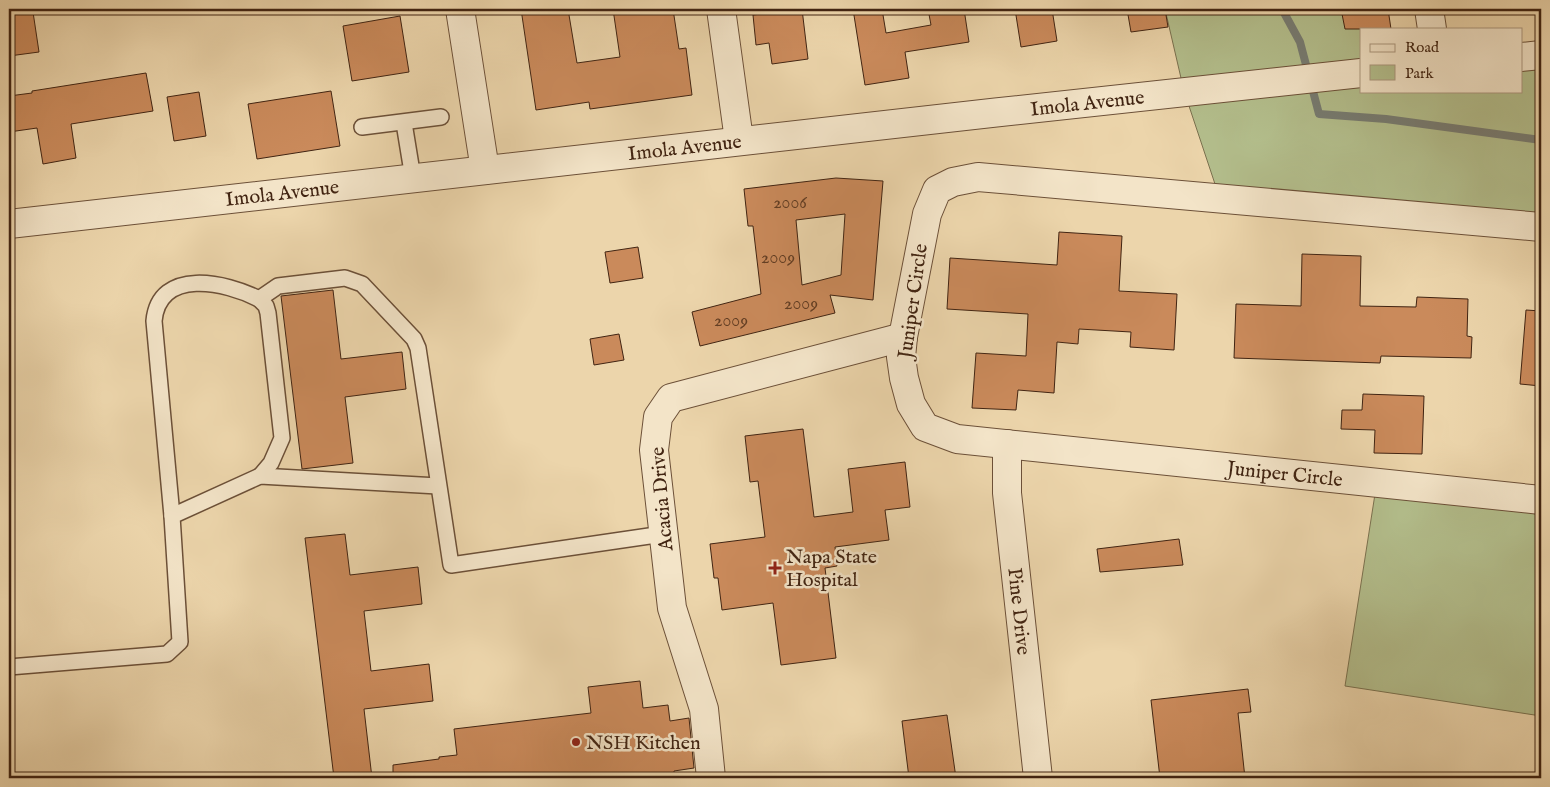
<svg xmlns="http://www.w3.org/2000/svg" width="1550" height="787" font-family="'IM FELL English',serif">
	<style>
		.green { fill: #b3be8c; stroke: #7a714f }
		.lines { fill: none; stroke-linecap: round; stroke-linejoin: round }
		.stream { stroke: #777c72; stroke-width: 8 }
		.building { fill: #ca8a5b; stroke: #412412; fill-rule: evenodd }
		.service-casing { stroke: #6c5038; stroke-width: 18 }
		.minor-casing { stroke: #6c5038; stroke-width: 30 }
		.tertiary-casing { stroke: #6c5038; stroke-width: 30 }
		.service { stroke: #f3e4c8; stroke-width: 15 }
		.minor { stroke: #f3e4c8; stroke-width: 28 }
		.tertiary { stroke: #f3e4c8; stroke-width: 28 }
		.poi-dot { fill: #8f2418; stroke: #f3e4c8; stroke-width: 2 }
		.labels { text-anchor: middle; stroke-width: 5; stroke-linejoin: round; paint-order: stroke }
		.number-label { font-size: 18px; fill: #633e24 }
		.street-label { font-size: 20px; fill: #412412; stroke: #f3e4c8 }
		.poi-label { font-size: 20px; fill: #412412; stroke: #f3e4c8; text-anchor: start }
	</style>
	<rect width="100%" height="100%" fill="#ecd5ab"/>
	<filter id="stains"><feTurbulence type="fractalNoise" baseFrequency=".004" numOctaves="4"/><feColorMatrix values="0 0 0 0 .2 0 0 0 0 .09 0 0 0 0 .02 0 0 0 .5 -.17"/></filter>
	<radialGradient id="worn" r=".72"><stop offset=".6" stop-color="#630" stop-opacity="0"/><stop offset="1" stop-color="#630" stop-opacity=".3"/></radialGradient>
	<!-- green -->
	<g class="green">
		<path d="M1165,9H1362L1389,29H1361V91H1521V57L1541,55V227L1220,199L1184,91Z"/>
		<path d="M1375,494L1541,512V716L1345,686Z"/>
	</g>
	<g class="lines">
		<!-- stream -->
		<path class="stream" d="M1282,9L1300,42L1319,114L1386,119L1541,140"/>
	</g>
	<!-- building -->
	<g class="building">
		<path d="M521,9H568L577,63L620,57L613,9H673L679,49L686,48L692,95L590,109L589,102L536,110Z"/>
		<path d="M802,9L808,59L772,64L769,43L756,45L753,15Z"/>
		<path d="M853,9H882L886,33L931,25L928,9H964L969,42L905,52L909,78L865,85Z"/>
		<path d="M1015,9H1052L1057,41L1021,47Z"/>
		<path d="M1127,9H1165L1168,27L1131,32Z"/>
		<path d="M1341,9H1388L1391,29H1345Z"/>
		<path d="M33,12L39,52L9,56V15Z"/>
		<path d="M400,16L409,72L352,81L343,26Z"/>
		<path d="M146,73L153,111L71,124L76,158L43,164L37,128L9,132V96L32,93V91Z"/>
		<path d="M331,91L340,146L257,159L248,104Z"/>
		<path d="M199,92L206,136L174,141L167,97Z"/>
		<path d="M836,178L883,181L873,300L830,295L835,313L700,346L692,312L761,294L753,226H748L744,189ZM845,214L841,275L802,285L796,220Z"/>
		<path d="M1059,232L1122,236L1119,291L1177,294L1174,350L1130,347L1131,332L1079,329L1078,344L1057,342L1054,393L1018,390L1016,410L972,408L976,353L1026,356L1028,314L947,309L950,258L1057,265Z"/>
		<path d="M638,247L643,278L610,283L605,252Z"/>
		<path d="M1302,254L1361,256L1360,306L1416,307L1417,297L1468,299L1467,336L1472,337L1471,358L1381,356L1380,363L1234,358L1236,304L1301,306Z"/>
		<path d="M333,290L341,359L402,352L406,389L345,397L353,463L302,469L281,296Z"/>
		<path d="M1526,310L1541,311V386L1520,384Z"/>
		<path d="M619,334L624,360L594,365L590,339Z"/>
		<path d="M1363,394L1424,396L1422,454L1374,453L1375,430L1341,429L1342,410H1362Z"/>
		<path d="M803,429L814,517L853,512L848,469L905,462L910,507L885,510L889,540L835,547L837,566L825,568L836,658L781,665L773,603L722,610L718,578H714L710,544L765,537L758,481L750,482L745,436Z"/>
		<path d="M345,534L350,575L418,567L422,604L364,611L371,671L429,664L433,701L364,709L372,778H334L305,538Z"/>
		<path d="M1179,539L1183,565L1100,572L1097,549Z"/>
		<path d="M640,681L643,708L668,705L670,721L689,718L694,768L674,771V778H393V765L439,759V757L457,755L454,729L591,713L588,687Z"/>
		<path d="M1248,689L1251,712L1238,713L1245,778H1160L1151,700Z"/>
		<path d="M947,715L956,778H909L902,721Z"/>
	</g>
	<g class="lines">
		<!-- service casing -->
		<g class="service-casing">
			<g id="service">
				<path d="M404,123L413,178"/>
				<path d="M362,127L441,117"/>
				<path d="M259,299L266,306L268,313L282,438L271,463L260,476"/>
				<path d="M172,516L154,321C159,267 226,282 259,299L278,286L345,278L362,284L414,339L418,348L451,565L663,534"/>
				<path d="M9,667L167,654L180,642L172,516L260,476L438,486"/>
			</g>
		</g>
		<!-- minor casing -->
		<g class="minor-casing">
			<g id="minor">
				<path d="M721,9L739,140"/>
				<path d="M1429,9L1432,29"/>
				<path id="s1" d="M1541,227L978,177L953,182L937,190L927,214L903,337L901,357L904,378L911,404L925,427L957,439L1541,500"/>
				<path id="s2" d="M1007,444V493L1038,778"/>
				<path d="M711,778L704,709L672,608L654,450L658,417L671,398L903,337"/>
			</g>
		</g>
		<!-- tertiary casing -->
		<g class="tertiary-casing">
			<g id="tertiary">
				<path d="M460,9L485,170"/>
				<path d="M1521,57L1541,55"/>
				<path id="s3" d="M9,224C459,172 910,121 1361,73"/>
			</g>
		</g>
		<!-- service -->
		<use href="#service" class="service"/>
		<!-- minor -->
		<use href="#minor" class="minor"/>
		<!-- tertiary -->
		<use href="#tertiary" class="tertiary"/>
	</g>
	<!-- markers -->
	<g class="poi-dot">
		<path d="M772.5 560.5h5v5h5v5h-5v5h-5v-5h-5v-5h5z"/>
		<circle cx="576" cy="742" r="5"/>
	</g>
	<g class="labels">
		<!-- number labels -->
		<g class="number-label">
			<text x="790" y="208">2006</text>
			<text x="778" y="263">2009</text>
			<text x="801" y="309">2009</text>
			<text x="731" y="326">2009</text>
		</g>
		<!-- street labels -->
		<g class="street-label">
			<text dy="7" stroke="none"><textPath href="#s3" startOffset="1085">Imola Avenue</textPath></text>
			<text dy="7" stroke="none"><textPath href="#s3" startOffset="680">Imola Avenue</textPath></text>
			<text dy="7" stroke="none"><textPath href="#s3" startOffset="275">Imola Avenue</textPath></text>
			<text transform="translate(912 301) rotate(-82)" y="7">Juniper Circle</text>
			<text dy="7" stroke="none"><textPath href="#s1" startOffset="1219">Juniper Circle</textPath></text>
			<text transform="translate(661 499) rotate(-95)" y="7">Acacia Drive</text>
			<text dy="7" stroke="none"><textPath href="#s2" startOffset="168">Pine Drive</textPath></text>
		</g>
		<!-- poi labels -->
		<g class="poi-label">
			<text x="786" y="563">Napa State<tspan x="786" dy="23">Hospital</tspan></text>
			<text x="586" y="749">NSH Kitchen</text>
		</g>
	</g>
	<!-- margin -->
	<rect width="1550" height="787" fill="none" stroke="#ecd5ab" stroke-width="30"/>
	<rect x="10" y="10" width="1530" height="767" fill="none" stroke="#412412" stroke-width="2.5"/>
	<rect x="15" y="15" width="1520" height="757" fill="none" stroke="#412412"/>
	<!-- legend -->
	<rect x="1360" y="28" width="162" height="65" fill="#f3e4c8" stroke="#ac977f"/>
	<rect x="1370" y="44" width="25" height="8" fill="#f3e4c8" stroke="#ac977f"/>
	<text x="1405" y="52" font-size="15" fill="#412412">Road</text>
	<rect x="1370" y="65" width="25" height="15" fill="#b3be8c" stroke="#ac977f"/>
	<text x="1405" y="78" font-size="15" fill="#412412">Park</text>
	<rect width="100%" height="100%" filter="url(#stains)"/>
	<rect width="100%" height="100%" fill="url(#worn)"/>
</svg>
